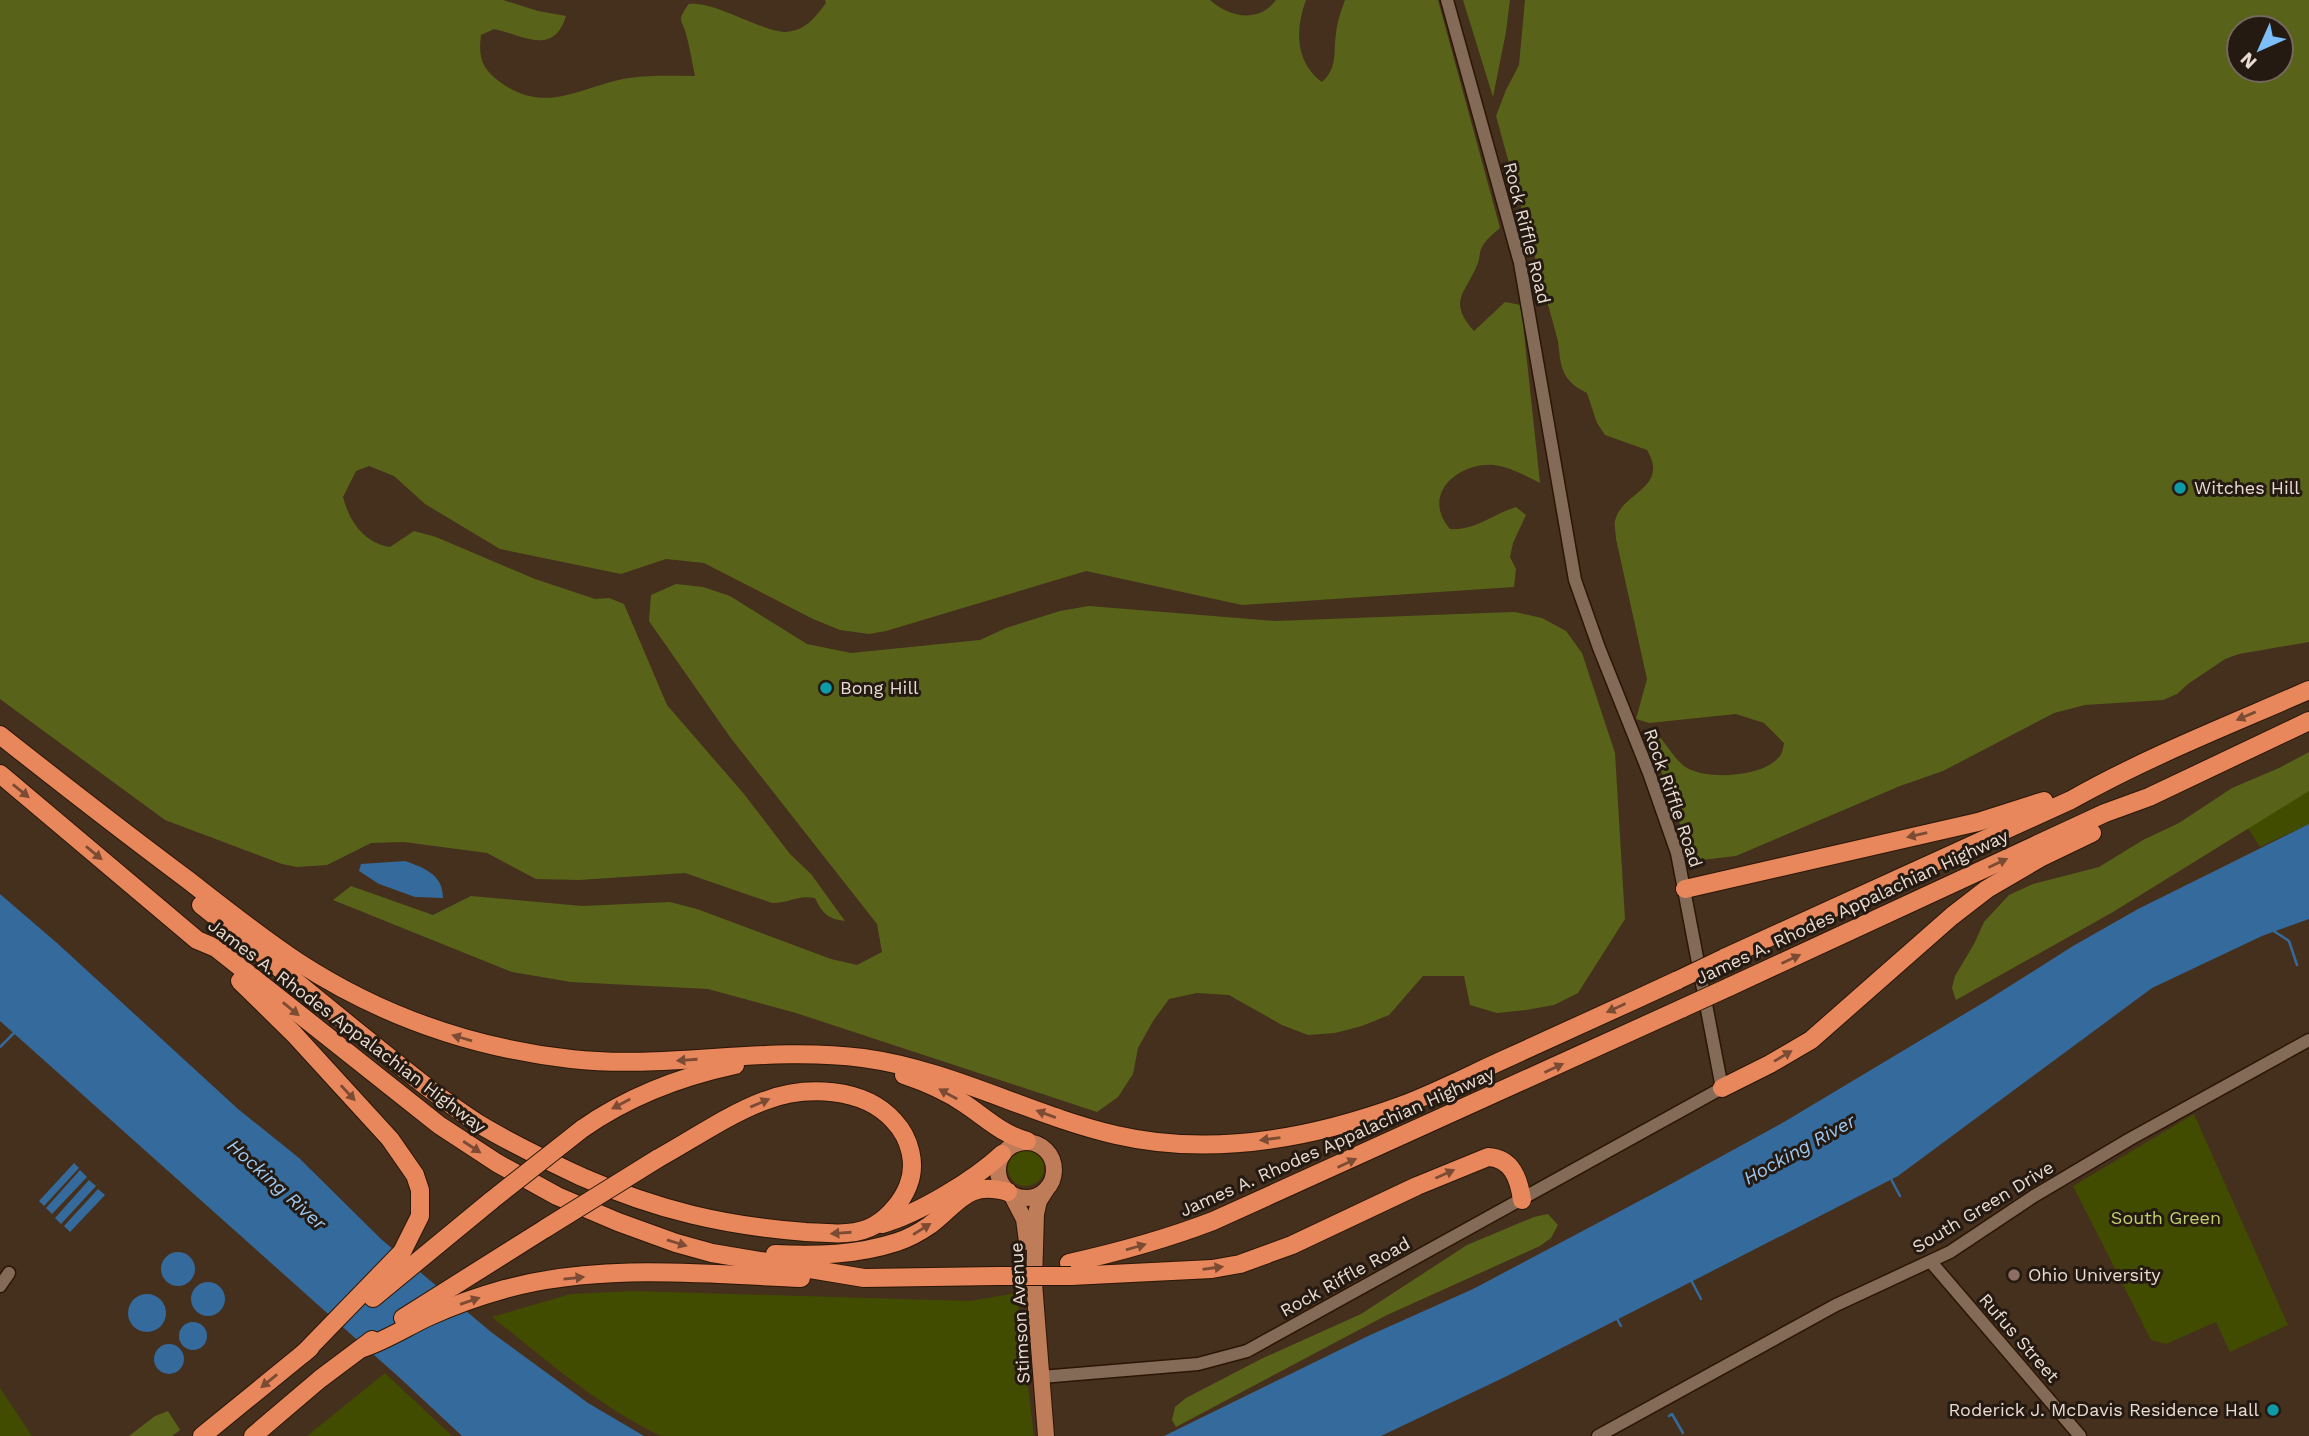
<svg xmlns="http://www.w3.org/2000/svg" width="2309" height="1436" font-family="'Work Sans',sans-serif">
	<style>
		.green { fill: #424c00 }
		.forest { fill: #586319; fill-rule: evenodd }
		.water { fill: #356b9c }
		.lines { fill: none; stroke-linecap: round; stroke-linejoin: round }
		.stream { stroke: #356b9c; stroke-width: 2.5 }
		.minor-casing { stroke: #2b1605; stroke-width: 15 }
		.major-casing { stroke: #2b1605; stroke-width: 18 }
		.highway-casing { stroke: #2b1605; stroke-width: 20 }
		.minor { stroke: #846b57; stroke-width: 12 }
		.major { stroke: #bf7c59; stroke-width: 16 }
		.highway { stroke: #e7875b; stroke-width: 18 }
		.highway-bridge-casing { stroke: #2b1605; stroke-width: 20; stroke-linecap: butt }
		.highway-bridge { stroke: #e7875b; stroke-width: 18 }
		.oneway { fill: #7c4b33 }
		.culture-dot { fill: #0f9aa8; stroke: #241a12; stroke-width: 2.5 }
		.education-dot { fill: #8d6e63; stroke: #241a12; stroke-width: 2.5 }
		.labels { text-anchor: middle; stroke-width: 6; stroke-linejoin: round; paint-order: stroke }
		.street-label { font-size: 18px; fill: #eadbd0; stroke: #241a12 }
		.poi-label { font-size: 18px; fill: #eadbd0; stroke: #241a12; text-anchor: start }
		.park-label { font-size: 18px; fill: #bfd06d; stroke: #241a12 }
		.water-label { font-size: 19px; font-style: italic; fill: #9dc9f3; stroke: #241a12 }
	</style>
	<rect width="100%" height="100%" fill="#452f1d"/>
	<!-- green -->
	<g class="green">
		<path d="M2309,783V824L2260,847L2247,827Z"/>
		<path d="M2194,1114L2288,1325L2230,1352L2216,1322L2166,1344L2151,1340L2073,1186Z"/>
		<circle cx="1026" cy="1168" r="18"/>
		<path d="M633,1291L970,1301L1017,1293L1034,1436H661C598,1406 546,1360 492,1317L571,1294Z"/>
		<path d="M385,1373L452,1436H307Z"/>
		<path d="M0,1388L32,1436H0Z"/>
	</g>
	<!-- forest -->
	<g class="forest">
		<path d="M0,0H503L538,11L566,16C553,57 523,35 494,29L481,35C478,57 482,69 500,82C547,116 580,86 629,78C651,75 673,76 695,76C692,62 690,48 686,34C685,29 681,23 681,18C682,14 686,7 689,4C713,0 761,31 784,32C804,32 815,18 826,3L825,0H1210C1230,18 1259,23 1276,0H1306C1295,29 1295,62 1322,82C1338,67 1333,54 1336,34C1337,22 1341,11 1345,0H1438L1500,228C1493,234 1485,240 1481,249C1479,254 1480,260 1477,265C1466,293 1447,301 1474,331L1505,302L1521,305L1540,483C1526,476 1510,467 1494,465C1459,462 1420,494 1450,529C1475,531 1493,514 1516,507L1526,515L1513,543L1510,557L1516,569L1514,587L1242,605L1086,571L886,631L869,634L840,630L813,619L704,563L666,559L621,574L500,549L425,504L394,476L369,466L356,471L343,497C349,521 364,543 390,547L414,531L436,537L535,579L595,599L609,598L624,604L667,705L744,794L790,854L811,874L845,921C828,919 822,913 815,898C796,895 791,903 772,903L685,873L579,880L536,879L487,853L404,842L371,843L327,865L297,867L282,864L165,820L0,699Z"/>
		<path d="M1463,0H1510L1506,32L1493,97Z"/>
		<path d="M1525,0H2309V642L2239,654L2225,659L2188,684L2177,694L2163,700L2085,705L2054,713L1943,771L1900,786L1736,856L1693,861L1659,765L1645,742L1656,733C1666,743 1673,757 1684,766C1704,781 1762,777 1778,758C1782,755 1783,749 1784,743L1764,723L1736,714L1649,723L1636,719L1647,679L1616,539C1616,533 1614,526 1615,521C1621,492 1670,489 1647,450L1605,435L1597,423L1587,393C1561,380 1561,368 1558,341L1496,116L1506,90L1519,65ZM2239,28H2281V70H2239Z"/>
		<path d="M676,584L703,587L730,596L807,644L851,653L980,640L1006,628L1060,611L1089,606L1275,621L1485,613L1515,612L1542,618L1566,631L1582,653L1615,753L1625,919L1578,993L1554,1005L1526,1010L1497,1013L1470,1005L1464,976H1423L1389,1015L1362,1026L1335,1033L1308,1035L1282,1025L1229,995L1197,993L1169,999L1153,1021L1138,1048L1133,1074L1118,1097L1097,1112L796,1013L708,989L571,982L512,972L333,900L351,886L433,915L471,896L582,906L670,902L697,909L831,959L857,965L882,952L877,924L730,737L649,621L651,595Z"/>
		<path d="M2309,752V791L2113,912L1956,1000L1952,988L1955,976L1974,944L1984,922L2009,895L2033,884L2099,867L2143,840L2179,823L2232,788L2279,768Z"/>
		<path d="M1548,1214L1558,1225L1551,1238L1540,1246L1387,1315L1176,1427L1172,1420L1175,1407L1186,1398L1261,1359L1361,1314L1467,1245L1534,1217Z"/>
		<path d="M168,1411L180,1430L172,1436H129L155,1416Z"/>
	</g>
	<!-- water -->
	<g class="water">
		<path d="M2309,824V919L2262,936L2152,988L1898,1176L1507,1376L1381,1436H1164L1368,1336L1473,1289L1660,1190L1784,1122L1986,1001L2073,946L2138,909Z"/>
		<path d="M405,861C424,868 443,874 443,898L415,897L379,884L359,871L361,864Z"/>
		<path d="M0,894L57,943L238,1109L299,1158L381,1239L491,1332L588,1403L644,1436H462L401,1379L0,1021Z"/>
		<path d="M74,1163L79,1168L44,1206L39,1201Z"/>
		<path d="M80,1170L87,1177L52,1214L46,1208Z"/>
		<path d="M89,1180L96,1186L61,1224L55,1218Z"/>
		<path d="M98,1189L105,1195L70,1232L64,1226Z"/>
		<circle cx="178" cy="1269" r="17"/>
		<circle cx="208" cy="1299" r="17"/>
		<circle cx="147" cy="1313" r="19"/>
		<circle cx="193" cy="1336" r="14"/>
		<circle cx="169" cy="1359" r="15"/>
	</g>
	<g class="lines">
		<!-- stream -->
		<g class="stream">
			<path d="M2272,930L2289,941L2297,965"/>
			<path d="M0,1047L14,1033"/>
			<path d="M1891,1179L1900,1196"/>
			<path d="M1691,1280L1701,1299"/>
			<path d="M1616,1317L1621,1326"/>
			<path d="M1669,1416L1672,1414L1683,1433"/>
		</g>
		<!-- minor casing -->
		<g class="minor-casing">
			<g id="minor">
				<path d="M1931,1262L2080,1436"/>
				<path d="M0,1286L9,1273"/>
				<path d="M1041,1377L1198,1364L1247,1351L1722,1088L1677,853L1649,773L1599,648L1575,580L1520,263L1447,0"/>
				<path d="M1598,1436L1836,1305L1950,1252L2034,1196L2130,1139L2309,1040"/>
			</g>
		</g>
		<!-- major casing -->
		<g class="major-casing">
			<g id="major">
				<circle cx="1026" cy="1170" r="28"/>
				<path d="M1011,1194L1024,1219L1027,1242"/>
				<path d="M1046,1436L1034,1283L1036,1214L1039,1201L1046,1190"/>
			</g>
		</g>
		<!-- highway casing -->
		<g class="highway-casing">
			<g id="highway">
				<path d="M0,735C62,784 125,833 188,880C224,908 260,937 298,962C381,1016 473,1048 571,1059C668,1070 766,1045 863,1058C952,1070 1030,1115 1116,1135C1211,1157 1313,1138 1403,1105C1437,1092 1470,1075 1503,1060C1562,1033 1620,1007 1678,980"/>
				<path d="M0,774L197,940L216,948L439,1125L497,1163L557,1196L618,1222L676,1243L712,1253L864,1278L998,1276"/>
				<path d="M1685,889L1978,822L2044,801"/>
				<path d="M201,905C254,947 306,990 359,1033C398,1064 437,1097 479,1124C512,1144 548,1161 582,1177C657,1210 725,1226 806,1232C828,1233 855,1237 875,1225C889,1217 902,1201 908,1186C917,1164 910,1138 894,1121C864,1087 805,1085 764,1101C729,1114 690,1141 657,1159"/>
				<path d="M1724,958L2071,800C2147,757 2229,725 2309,690"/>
				<path d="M240,981L294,1034L390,1139L415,1175L420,1190V1216L402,1252L303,1354"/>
				<path d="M1729,987L2105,813L2149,797L2309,721"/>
				<path d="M904,1075C925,1082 946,1091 965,1104C986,1118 1002,1134 1027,1141"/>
				<path d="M1722,1088L1770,1064L1811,1040L1952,916L1987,889L2040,858L2092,833"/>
				<path d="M582,1129C629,1096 679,1077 735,1065"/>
				<path d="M882,1224C918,1214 974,1180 1002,1154"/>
				<path d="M775,1254C816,1256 857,1255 897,1242C909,1238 920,1232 930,1225C959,1203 967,1180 1008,1192"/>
				<path d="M1069,1263C1119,1252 1166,1239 1213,1221L1683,1008"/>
				<path d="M1071,1276L1212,1269L1240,1264L1292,1245L1417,1186L1488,1157C1512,1158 1519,1179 1522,1200"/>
				<path d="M373,1298L492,1200"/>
				<path d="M403,1318L546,1228"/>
				<path d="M363,1348C387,1340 408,1326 430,1316C454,1305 480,1296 505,1289C600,1263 705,1274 801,1278"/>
				<path d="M202,1436L310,1348"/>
				<path d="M253,1436L320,1379L372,1340"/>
			</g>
		</g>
		<!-- minor -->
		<use href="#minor" class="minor"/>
		<!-- major -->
		<use href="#major" class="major"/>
		<!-- highway -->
		<use href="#highway" class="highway"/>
		<!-- highway-bridge casing -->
		<g class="highway-bridge-casing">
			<g id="highway-bridge">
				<path d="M1678,980L1724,958"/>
				<path d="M1683,1008L1729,987"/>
				<path d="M492,1200L582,1129"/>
				<path d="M546,1228L657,1159"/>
				<path d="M998,1276H1071"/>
			</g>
		</g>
		<!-- highway-bridge -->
		<use href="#highway-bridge" class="highway-bridge"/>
	</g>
	<!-- one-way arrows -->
	<defs><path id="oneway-solid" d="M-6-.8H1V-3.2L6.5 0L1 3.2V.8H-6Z" transform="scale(1.75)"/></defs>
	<g class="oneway">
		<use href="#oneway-solid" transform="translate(2246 716) rotate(157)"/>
		<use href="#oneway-solid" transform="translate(21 791) rotate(39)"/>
		<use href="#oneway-solid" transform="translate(1917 835) rotate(167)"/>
		<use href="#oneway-solid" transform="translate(94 853) rotate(40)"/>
		<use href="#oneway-solid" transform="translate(1998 863) rotate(-25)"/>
		<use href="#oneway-solid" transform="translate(1791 959) rotate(-25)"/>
		<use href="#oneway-solid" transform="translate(1616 1008) rotate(155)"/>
		<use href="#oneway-solid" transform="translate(291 1009) rotate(39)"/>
		<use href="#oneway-solid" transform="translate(462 1038) rotate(-164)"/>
		<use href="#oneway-solid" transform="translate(1783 1056) rotate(-31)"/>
		<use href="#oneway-solid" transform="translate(687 1060) rotate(176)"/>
		<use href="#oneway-solid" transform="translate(1554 1068) rotate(-25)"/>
		<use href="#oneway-solid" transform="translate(348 1093) rotate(47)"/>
		<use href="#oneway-solid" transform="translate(948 1094) rotate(-151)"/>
		<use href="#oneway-solid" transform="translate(760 1103) rotate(-23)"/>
		<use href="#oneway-solid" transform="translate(621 1104) rotate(152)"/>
		<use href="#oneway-solid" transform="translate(1046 1114) rotate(-160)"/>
		<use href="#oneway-solid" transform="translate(1270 1139) rotate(173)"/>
		<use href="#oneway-solid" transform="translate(472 1147) rotate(33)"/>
		<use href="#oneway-solid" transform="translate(1347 1163) rotate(-25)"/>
		<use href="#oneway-solid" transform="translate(1445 1174) rotate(-24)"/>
		<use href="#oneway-solid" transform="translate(922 1229) rotate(-32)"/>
		<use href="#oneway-solid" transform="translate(841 1233) rotate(176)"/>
		<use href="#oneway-solid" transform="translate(677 1243) rotate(17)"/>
		<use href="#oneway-solid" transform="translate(1136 1247) rotate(-16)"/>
		<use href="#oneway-solid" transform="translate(1213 1268) rotate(-8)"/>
		<use href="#oneway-solid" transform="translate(574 1278) rotate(-6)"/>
		<use href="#oneway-solid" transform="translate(470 1301) rotate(-19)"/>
		<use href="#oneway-solid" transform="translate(269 1381) rotate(141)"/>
	</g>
	<!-- markers -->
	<g class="culture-dot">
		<circle cx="2180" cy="488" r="7"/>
		<circle cx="826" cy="688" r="7"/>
		<circle cx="2273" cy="1410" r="7"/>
	</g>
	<circle class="education-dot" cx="2014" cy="1275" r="7"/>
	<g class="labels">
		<!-- street labels -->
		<g class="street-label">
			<text transform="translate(1527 233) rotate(76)" y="6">Rock Riffle Road</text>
			<text transform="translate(1673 798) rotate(71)" y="6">Rock Riffle Road</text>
			<text transform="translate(1852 907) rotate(-25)" y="6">James A. Rhodes Appalachian Highway</text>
			<text transform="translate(347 1026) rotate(37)" y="6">James A. Rhodes Appalachian Highway</text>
			<text transform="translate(1337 1142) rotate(-24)" y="6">James A. Rhodes Appalachian Highway</text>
			<text transform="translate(1983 1207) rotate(-31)" y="6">South Green Drive</text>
			<text transform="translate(1345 1277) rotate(-29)" y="6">Rock Riffle Road</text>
			<text transform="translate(1020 1313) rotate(-93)" y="6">Stimson Avenue</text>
			<text transform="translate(2019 1338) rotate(49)" y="6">Rufus Street</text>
		</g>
		<!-- poi labels -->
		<g class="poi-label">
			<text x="2194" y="494">Witches Hill</text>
			<text x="840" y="694">Bong Hill</text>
			<text x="2028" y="1281">Ohio University</text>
			<text x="2259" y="1416" text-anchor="end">Roderick J. McDavis Residence Hall</text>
		</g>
		<!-- park labels -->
		<g class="park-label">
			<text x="2166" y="1224">South Green</text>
		</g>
		<!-- water labels -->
		<g class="water-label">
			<text transform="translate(1799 1149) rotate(-29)" y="7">Hocking River</text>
			<text transform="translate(277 1184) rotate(42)" y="7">Hocking River</text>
		</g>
	</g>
	<!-- north arrow -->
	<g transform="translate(2260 49) rotate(225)"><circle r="33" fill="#241a12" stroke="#73675e" stroke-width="2"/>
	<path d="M0-5L12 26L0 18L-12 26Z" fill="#7bbef8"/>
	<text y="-10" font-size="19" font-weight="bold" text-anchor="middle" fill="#eadbd0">N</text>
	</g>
</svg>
